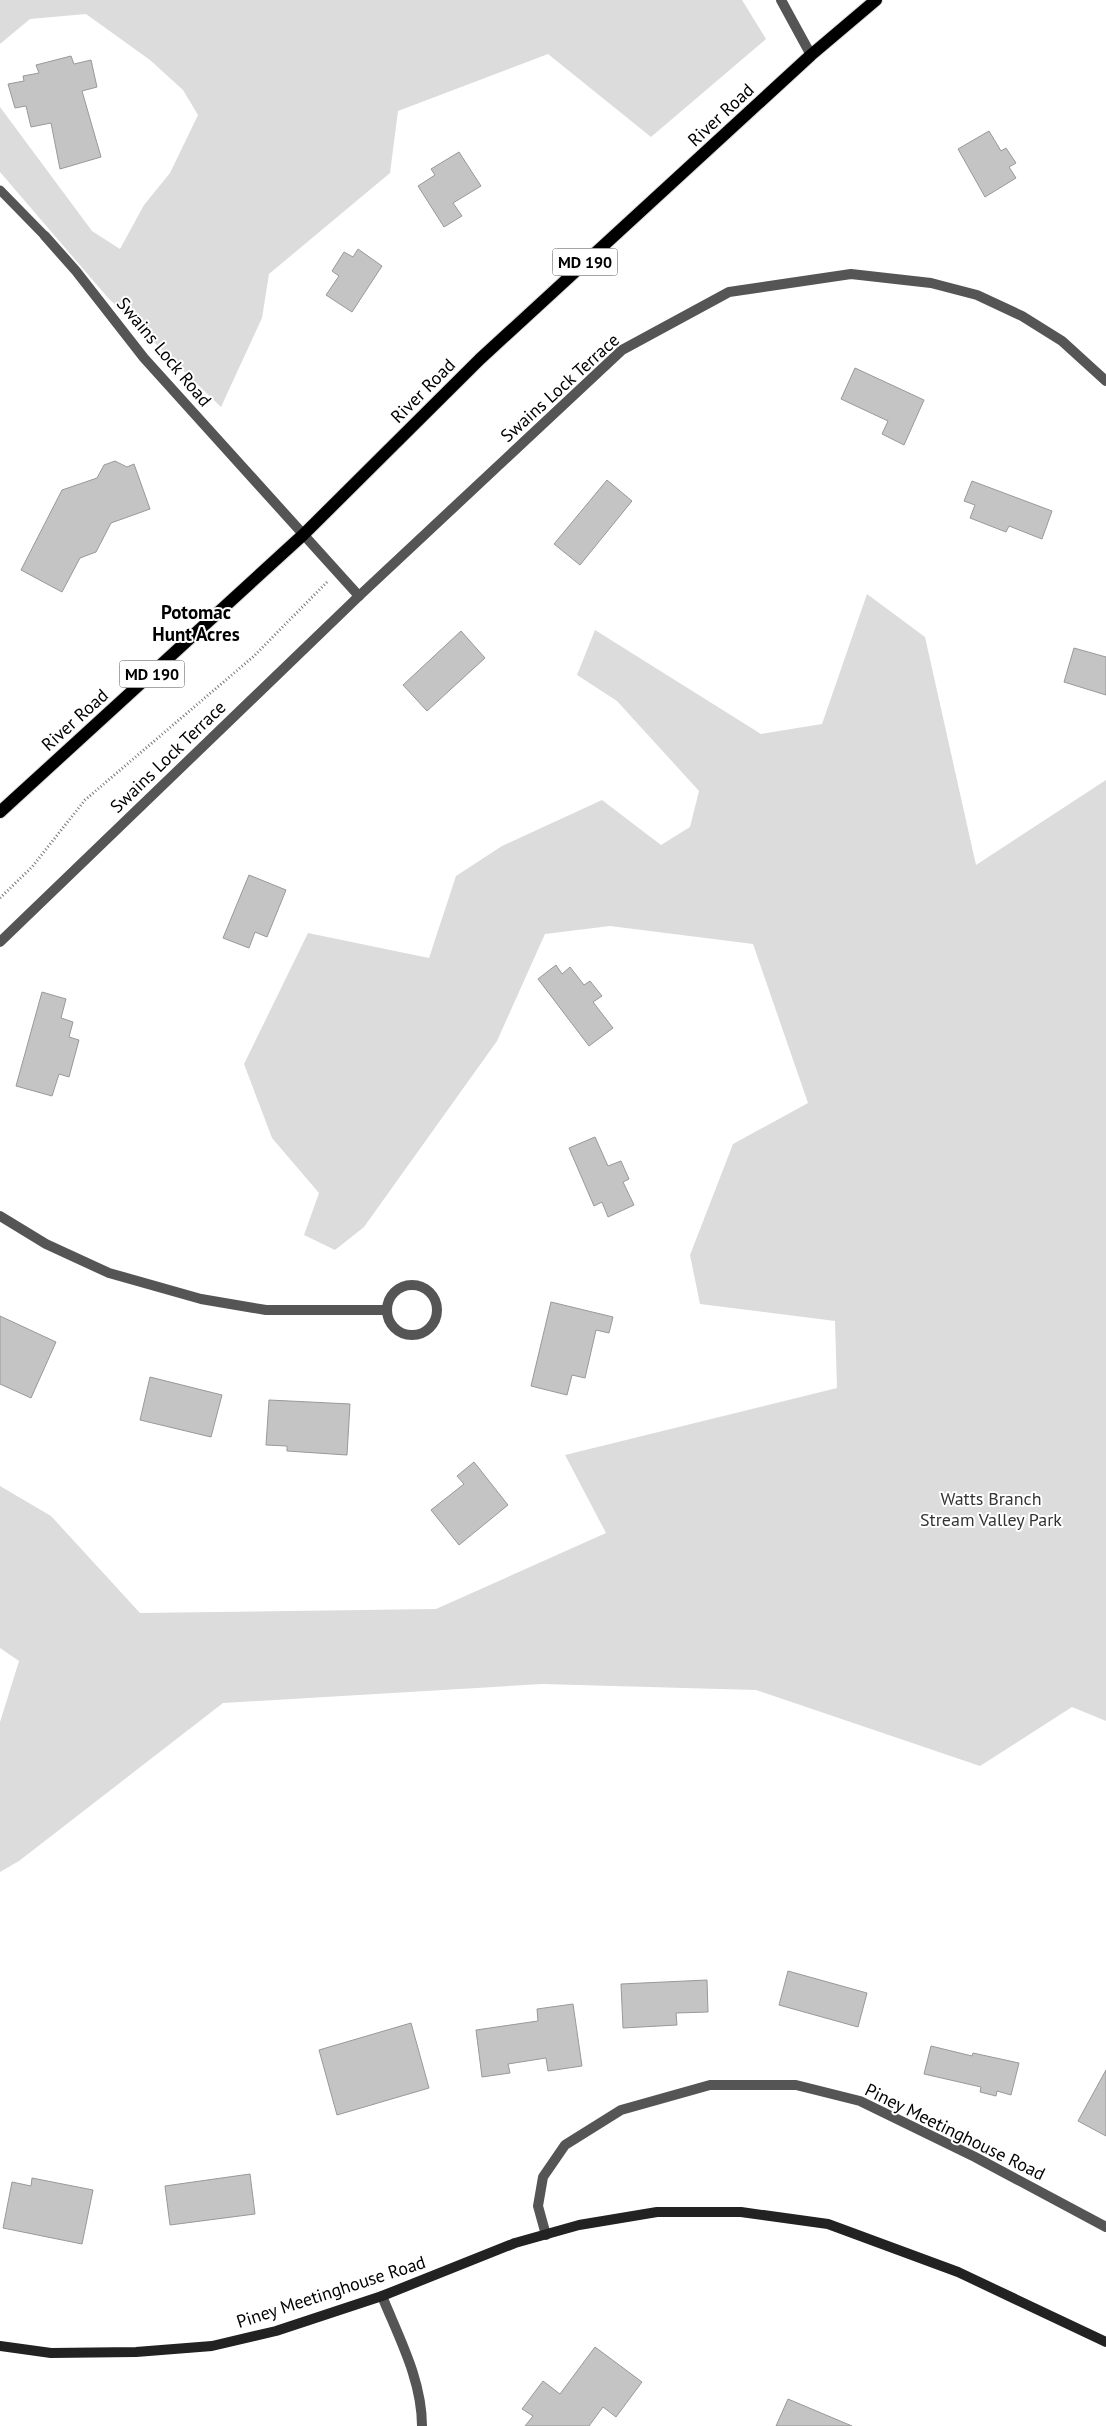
<svg xmlns="http://www.w3.org/2000/svg" width="1106" height="2426" font-family="'PT Sans',sans-serif">
	<style>
		.green { fill: #dcdcdc }
		.building { fill: #c4c4c4; stroke: #999 }
		.lines { fill: none; stroke-linecap: round; stroke-linejoin: round }
		.primary-casing { stroke: #dbdbdb; stroke-width: 14 }
		.path { stroke: #777; stroke-width: 3; stroke-dasharray: 1 2.5; stroke-linecap: butt }
		.lane { stroke: #555; stroke-width: 9 }
		.street { stroke: #555; stroke-width: 10 }
		.secondary { stroke: #222; stroke-width: 10 }
		.primary { stroke: #000; stroke-width: 12 }
		.labels { text-anchor: middle; stroke-width: 4; stroke-linejoin: round; paint-order: stroke }
		.shield { fill: #fff; stroke: #4c4c4c; stroke-width: 1 }
		.shield-label { font-size: 16px; font-weight: bold; fill: #000 }
		.street-label { font-size: 18px; fill: #000; stroke: #fff }
		.park-label { font-size: 18px; fill: #333; stroke: #fff }
		.neighbourhood-label { font-size: 19px; font-weight: bold; fill: #000; stroke: #fff }
	</style>
	<rect width="100%" height="100%" fill="#fff"/>
	<!-- green -->
	<g class="green">
		<path d="M0,0H742L766,39L651,137L548,54L398,111L390,173L269,274L262,318L221,407L109,299L0,172V107L92,231L120,249L144,205L170,173L198,115L183,90L150,60L86,14L30,19L0,44Z"/>
		<path d="M867,594L925,637L976,865L1106,780V1721L1072,1707L980,1766L756,1690L542,1684L223,1703L19,1861L0,1872V1722L19,1661L0,1648V1486L51,1516L140,1613L436,1609L606,1533L565,1455L837,1388L835,1321L700,1304L690,1255L733,1144L808,1103L753,944L610,926L545,934L497,1041L364,1227L335,1250L304,1235L319,1193L272,1138L244,1064L308,933L429,958L456,876L502,846L602,800L661,845L690,827L699,791L617,701L577,675L595,630L761,734L822,724Z"/>
	</g>
	<!-- building -->
	<g class="building">
		<path d="M71,56L74,64L91,60L97,87L82,91L101,157L60,169L51,123L31,127L26,106L15,108L8,84L24,81L23,76L39,73L36,65Z"/>
		<path d="M989,131L1001,151L1006,148L1016,163L1009,167L1016,178L985,197L958,149Z"/>
		<path d="M459,152L481,186L453,203L462,216L444,227L418,186L435,175L431,169Z"/>
		<path d="M358,249L382,266L352,312L326,295L339,276L332,271L344,252L353,257Z"/>
		<path d="M855,368L924,400L904,445L882,434L888,421L841,399Z"/>
		<path d="M115,461L127,467L134,464L150,509L111,523L96,552L80,558L62,592L21,570L62,490L97,478L104,465Z"/>
		<path d="M607,480L632,501L580,565L554,544Z"/>
		<path d="M972,481L1052,511L1042,539L1009,526L1006,532L970,518L975,505L964,501Z"/>
		<path d="M461,631L485,658L427,711L403,685Z"/>
		<path d="M1074,648L1106,657V695L1064,682Z"/>
		<path d="M249,875L286,890L267,937L255,932L249,948L223,938Z"/>
		<path d="M556,965L562,974L570,967L584,985L590,981L602,996L593,1002L613,1028L589,1046L538,979Z"/>
		<path d="M42,992L66,999L61,1018L73,1022L69,1037L79,1040L69,1077L59,1074L52,1096L16,1086Z"/>
		<path d="M595,1137L608,1166L621,1161L629,1179L623,1182L634,1205L608,1217L602,1202L594,1206L569,1148Z"/>
		<path d="M551,1302L613,1317L609,1333L596,1330L585,1378L572,1375L567,1395L531,1386Z"/>
		<path d="M0,1316L56,1342L31,1398L0,1384Z"/>
		<path d="M150,1377L222,1395L211,1437L140,1420Z"/>
		<path d="M269,1400L350,1404L347,1455L287,1451V1446L266,1445Z"/>
		<path d="M474,1462L508,1505L459,1545L431,1510L464,1484L457,1476Z"/>
		<path d="M788,1971L867,1993L858,2027L779,2005Z"/>
		<path d="M707,1980L708,2012L676,2013L677,2025L623,2028L621,1984Z"/>
		<path d="M573,2004L582,2066L548,2071L546,2058L508,2064L510,2073L482,2077L476,2030L538,2021L537,2009Z"/>
		<path d="M411,2023L429,2088L337,2115L319,2050Z"/>
		<path d="M931,2046L972,2056L973,2053L1019,2063L1011,2095L997,2091L996,2096L980,2092L981,2087L924,2074Z"/>
		<path d="M1106,2070V2136L1078,2121Z"/>
		<path d="M250,2174L255,2214L170,2225L165,2186Z"/>
		<path d="M32,2178L93,2190L82,2244L3,2228L12,2182L31,2186Z"/>
		<path d="M595,2347L642,2382L616,2417L603,2407L589,2426H525L533,2416L522,2409L543,2381L560,2394Z"/>
		<path d="M788,2399L852,2426H776Z"/>
	</g>
	<g class="lines">
		<!-- primary casing -->
		<g class="primary-casing">
			<path id="primary" d="M0,812L304,534L480,359L811,55L876,0"/>
		</g>
		<!-- path -->
		<path class="path" d="M0,898L32,867L85,800L254,656L327,582"/>
		<!-- lane -->
		<path class="lane" d="M0,190L45,236"/>
		<!-- street -->
		<g class="street">
			<path d="M781,0L811,55"/>
			<path d="M45,236L76,271L144,358L359,596"/>
			<path d="M0,942L359,596L622,350L729,292L851,274L931,283L977,295L1022,316L1062,341L1106,381"/>
			<path d="M0,1216L46,1244L109,1273L201,1299L266,1310H386"/>
			<circle cx="412" cy="1310" r="25"/>
			<path d="M546,2235L538,2206L543,2177L565,2145L621,2110L710,2085H796L860,2101L975,2157L1106,2227"/>
			<path d="M382,2296C399,2338 422,2380 422,2426"/>
		</g>
		<!-- secondary -->
		<path class="secondary" d="M0,2346L51,2353L136,2352L212,2346L276,2331L382,2296L515,2243L579,2225L657,2212H741L828,2224L958,2272L1106,2342"/>
		<!-- primary -->
		<use href="#primary" class="primary"/>
	</g>
	<g class="labels">
		<!-- shield labels -->
		<g class="shield">
			<rect x="552.5" y="248.5" width="65" height="27" rx="4"/>
			<rect x="119.5" y="660.5" width="65" height="27" rx="4"/>
		</g>
		<g class="shield-label">
			<text x="585" y="268">MD 190</text>
			<text x="152" y="680">MD 190</text>
		</g>
		<!-- street labels -->
		<g class="street-label">
			<text transform="translate(721 115) rotate(-43)" y="6">River Road</text>
			<text transform="translate(164 352) rotate(50)" y="6">Swains Lock Road</text>
			<text transform="translate(560 388) rotate(-42)" y="6">Swains Lock Terrace</text>
			<text transform="translate(423 391) rotate(-45)" y="6">River Road</text>
			<text transform="translate(75 720) rotate(-42)" y="6">River Road</text>
			<text transform="translate(168 757) rotate(-44)" y="6">Swains Lock Terrace</text>
			<text transform="translate(955 2132) rotate(26)" y="6">Piney Meetinghouse Road</text>
			<text transform="translate(331 2292) rotate(-18)" y="6">Piney Meetinghouse Road</text>
		</g>
		<!-- park labels -->
		<g class="park-label">
			<text x="991" y="1505">Watts Branch<tspan x="991" dy="21">Stream Valley Park</tspan></text>
		</g>
		<!-- neighbourhood labels -->
		<g class="neighbourhood-label">
			<text x="196" y="619">Potomac<tspan x="196" dy="22">Hunt Acres</tspan></text>
		</g>
	</g>
</svg>
